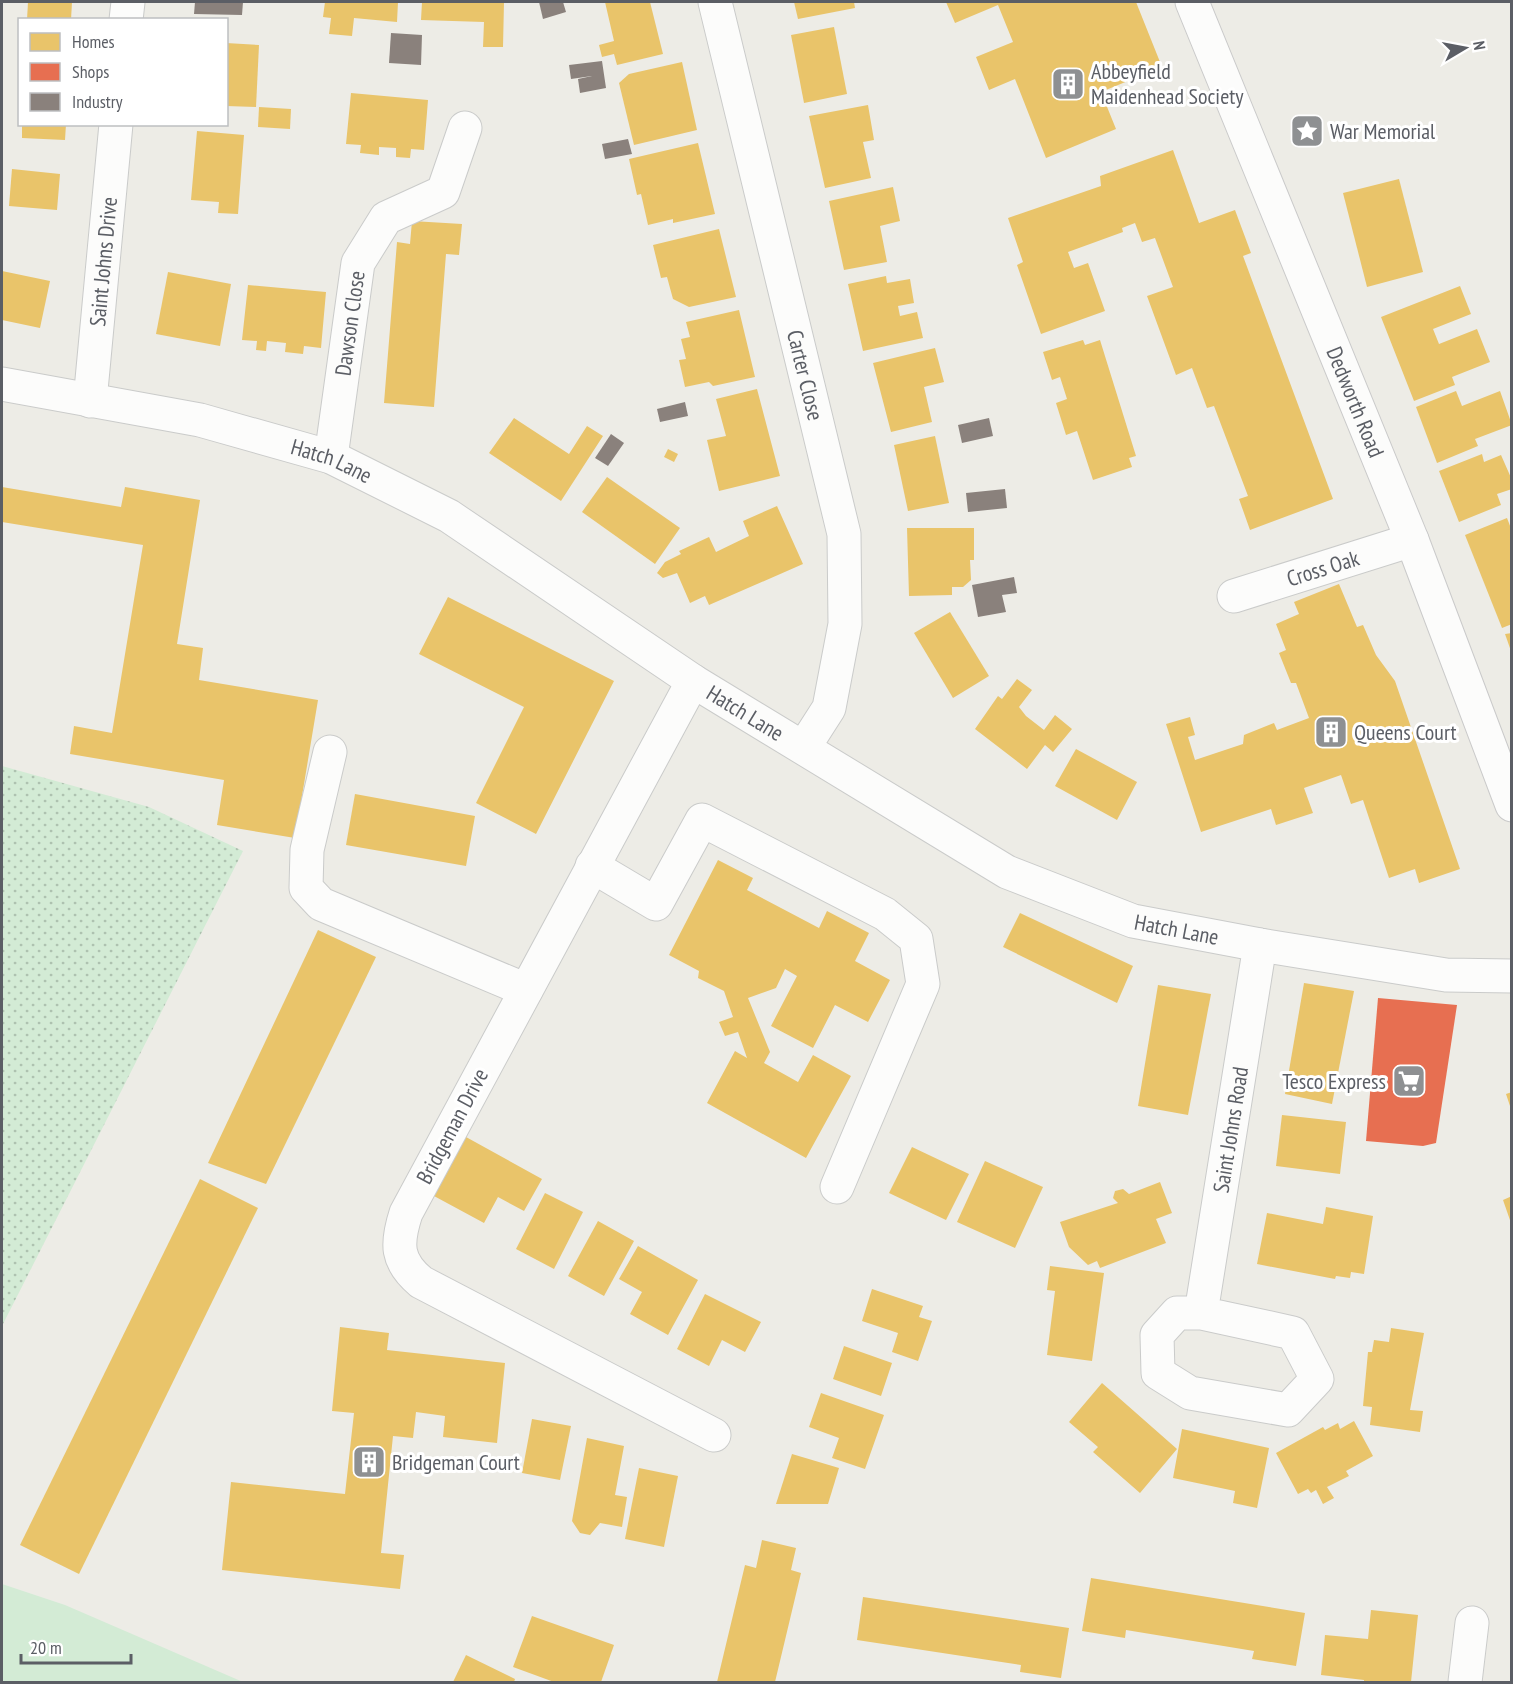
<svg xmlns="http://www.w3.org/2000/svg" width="1513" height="1684" font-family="'PT Sans Narrow',sans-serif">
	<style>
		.grass { fill: url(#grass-dots) }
		.green { fill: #d3ebd5 }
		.homes { fill: #e9c46a }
		.shops { fill: #e76f51 }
		.industry { fill: #8a817c }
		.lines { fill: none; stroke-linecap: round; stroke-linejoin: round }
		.minor-casing { stroke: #cacbca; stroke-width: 35 }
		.tertiary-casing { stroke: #cacbca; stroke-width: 35 }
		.secondary-casing { stroke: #cacaca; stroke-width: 35 }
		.minor { stroke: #fcfcfb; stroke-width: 33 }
		.tertiary { stroke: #fcfcfb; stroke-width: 33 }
		.secondary { stroke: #fcfcfb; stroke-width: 33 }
		.labels { text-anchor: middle; stroke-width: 6; stroke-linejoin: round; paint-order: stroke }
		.poi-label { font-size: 22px; fill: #5b5e65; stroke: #fff; text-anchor: start }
		.street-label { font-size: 22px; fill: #5b5e65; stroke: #fff }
	</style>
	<defs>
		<pattern id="grass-dots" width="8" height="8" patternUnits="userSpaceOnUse" patternTransform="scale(1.5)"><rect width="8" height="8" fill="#d3ebd5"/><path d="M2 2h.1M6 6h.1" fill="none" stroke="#aec2b0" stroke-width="1.8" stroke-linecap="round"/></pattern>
	</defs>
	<rect width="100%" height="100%" fill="#edece6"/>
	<!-- grass -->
	<path class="grass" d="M2,766L149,807L243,851L2,1326Z"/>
	<!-- green -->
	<path class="green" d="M2,1584L65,1605L243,1682H2Z"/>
	<!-- homes -->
	<g class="homes">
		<path d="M28,2H72L71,20H27Z"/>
		<path d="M325,2H398L397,22L354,18L352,36L329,34L331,18L323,17Z"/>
		<path d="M422,2H504L503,47H483L484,22L421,20Z"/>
		<path d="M605,2H650L663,54L617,65L614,54L602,57L599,45L614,41Z"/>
		<path d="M794,2H854L855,8L798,19Z"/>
		<path d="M946,2H1136L1162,67L1101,92L1116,129L1046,158L1015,79L989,90L976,57L1013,42L998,5L955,23Z"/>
		<path d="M834,27L847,94L804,103L791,35Z"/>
		<path d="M226,43L259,45L256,107L226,106Z"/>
		<path d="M682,62L697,130L634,145L619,83L629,74Z"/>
		<path d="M351,93L428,100L424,150L411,149L410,158L396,157V148L379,147V155L360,153L361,145L346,144Z"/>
		<path d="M868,105L874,140L863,142L871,178L825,188L809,116Z"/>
		<path d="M259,107L291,109L290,129L258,127Z"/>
		<path d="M22,124H66L65,140L22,138Z"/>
		<path d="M197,131L244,135L238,214L218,213L219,202L191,200Z"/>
		<path d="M698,143L715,214L673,223V219L648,225L641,194L637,195L629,159Z"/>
		<path d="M1173,150L1199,223L1235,210L1251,253L1243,256L1333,499L1250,530L1239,499L1248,496L1214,406L1207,408L1192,368L1176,375L1147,296L1173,287L1155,238L1142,242L1135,223L1122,228L1123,232L1068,252L1074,268L1088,263L1105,311L1041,334L1017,265L1023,262L1008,218L1101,186L1100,176Z"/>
		<path d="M12,169L60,174L57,210L9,206Z"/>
		<path d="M1399,179L1423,272L1367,287L1343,193Z"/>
		<path d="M893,187L900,221L880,226L887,262L844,270L829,201Z"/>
		<path d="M412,221L462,224L459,255L446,254L434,407L384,403L397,242L410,244Z"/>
		<path d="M719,229L736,297L689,307L673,299L667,277L661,278L653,245Z"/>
		<path d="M2,271L50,281L40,328L2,320Z"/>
		<path d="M168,272L231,284L220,346L156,334Z"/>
		<path d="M886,276L887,283L910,279L914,303L898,306L900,316L917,312L923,338L863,351L848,284Z"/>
		<path d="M248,285L326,292L321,348L304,346L303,354L285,352L286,343L267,341L266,351L256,350L257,341L242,340Z"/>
		<path d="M1460,286L1471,314L1433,329L1439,344L1477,329L1490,362L1452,377L1455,385L1414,401L1381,317Z"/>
		<path d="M739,310L755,377L713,386L709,382L685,387L679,360L686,359L681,339L690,337L686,322Z"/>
		<path d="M1083,340L1085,345L1100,340L1136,456L1129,458L1132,467L1093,480L1077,431L1066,435L1056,403L1067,399L1060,377L1052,380L1043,352Z"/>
		<path d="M935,348L944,382L924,387L932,422L891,432L873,363Z"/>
		<path d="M757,389L780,476L719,491L707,440L726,436L716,399Z"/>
		<path d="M1456,391L1462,406L1500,391L1512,425L1475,439L1478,446L1437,463L1416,407Z"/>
		<path d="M514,418L569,454L587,426L603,436L561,501L489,453Z"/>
		<path d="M935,436L949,503L908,511L894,445Z"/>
		<path d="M668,449L678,454L674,462L664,457Z"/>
		<path d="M1482,454L1484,462L1501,455L1512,480V489L1497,494L1501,505L1459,522L1439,471Z"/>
		<path d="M607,477L680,528L655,564L582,512Z"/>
		<path d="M2,487L121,507L125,487L200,500L177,644L203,648L199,680L318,700L295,838L217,825L224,780L70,754L74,726L112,733L143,545L2,522Z"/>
		<path d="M777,506L803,564L709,605L705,596L690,603L677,573L663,578L657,573L665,562L681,554L679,551L709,537L716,552L749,536L743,521Z"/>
		<path d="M1507,518L1512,531V624L1502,628L1465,535Z"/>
		<path d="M907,528H974V560H970L971,580L963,587H952V595L909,596Z"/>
		<path d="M1339,584L1357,627L1363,625L1376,655L1395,681L1460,869L1419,883L1415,869L1389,878L1363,800L1351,804L1341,775L1304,788L1313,813L1276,825L1271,809L1201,832L1166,724L1190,717L1195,735L1188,737L1195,760L1243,744L1244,735L1274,723L1277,730L1309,718L1296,683H1291L1279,653L1286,650L1276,624L1299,614L1294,602Z"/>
		<path d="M448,597L614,681L536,834L476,803L524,707L419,654Z"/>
		<path d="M950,612L989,676L953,698L914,633Z"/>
		<path d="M1512,633V651H1511L1505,634Z"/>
		<path d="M1017,679L1032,690L1019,707L1026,716L1044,730L1055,715L1072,729L1053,752L1045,745L1027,769L975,729L998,696L1002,699Z"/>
		<path d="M1076,749L1137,782L1117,820L1055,786Z"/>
		<path d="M355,794L475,816L466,866L346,845Z"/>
		<path d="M718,860L753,878L747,890L819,928L827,911L869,933L855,961L890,980L868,1022L835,1005L813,1048L771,1026L797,976L785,969L776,988L748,998L770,1052L764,1063L798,1082L813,1055L851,1076L806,1158L707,1103L735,1051L747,1058L738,1032L725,1036L719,1022L733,1017L724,991L698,978L699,971L669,955Z"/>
		<path d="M1020,913L1133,966L1117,1003L1003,947Z"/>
		<path d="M318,930L376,957L266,1184L208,1163Z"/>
		<path d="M1304,983L1354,991L1332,1104L1285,1094Z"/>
		<path d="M1158,985L1211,994L1188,1115L1138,1106Z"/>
		<path d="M1512,1092V1109H1511L1506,1094Z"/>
		<path d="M1282,1115L1346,1122L1340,1174L1276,1166Z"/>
		<path d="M466,1137L542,1179L524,1211L498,1197L484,1223L434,1196Z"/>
		<path d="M912,1147L969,1174L946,1220L889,1193Z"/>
		<path d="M985,1161L1043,1187L1015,1248L957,1222Z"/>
		<path d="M200,1179L258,1208L79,1574L20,1545Z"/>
		<path d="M1160,1182L1172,1213L1156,1219L1166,1243L1100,1268L1097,1261L1088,1265L1069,1247L1060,1222L1118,1203L1113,1198L1115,1191L1123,1189L1129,1194Z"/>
		<path d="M545,1193L583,1212L554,1269L516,1249Z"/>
		<path d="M1512,1196V1223H1511L1503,1200Z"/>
		<path d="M1326,1207L1373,1216L1364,1274L1351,1272L1350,1278L1336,1276L1335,1279L1257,1264L1267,1213L1323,1224Z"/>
		<path d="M598,1221L634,1241L604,1296L568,1276Z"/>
		<path d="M638,1246L698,1280L668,1335L630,1314L642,1292L619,1279Z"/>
		<path d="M1050,1266L1104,1273L1092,1361L1047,1355L1055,1291L1047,1290Z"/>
		<path d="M872,1289L923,1306L919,1317L932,1321L918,1361L892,1352L898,1333L862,1321Z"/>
		<path d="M705,1294L761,1322L745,1352L722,1340L709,1366L677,1349Z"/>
		<path d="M340,1327L389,1333L387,1350L505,1363L497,1443L443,1437L445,1416L416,1412L413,1438L393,1436L381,1553L404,1555L400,1589L222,1570L231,1482L345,1494L354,1413L332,1411Z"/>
		<path d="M1391,1328L1424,1333L1410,1410L1423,1411L1420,1432L1370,1425L1372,1407L1363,1406L1368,1352H1372L1374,1340L1389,1342Z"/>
		<path d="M844,1346L892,1363L881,1396L833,1379Z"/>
		<path d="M1102,1383L1177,1449L1140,1493L1093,1452L1098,1447L1069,1422Z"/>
		<path d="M821,1393L884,1415L865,1469L832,1458L839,1438L809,1427Z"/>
		<path d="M532,1419L571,1426L560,1480L522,1473Z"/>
		<path d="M1354,1421L1373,1456L1346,1471L1349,1476L1327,1487L1334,1498L1323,1504L1316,1490L1311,1493L1308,1489L1298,1494L1276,1453L1323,1427L1325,1430L1338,1423L1340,1429Z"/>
		<path d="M1182,1429L1269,1448L1257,1508L1233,1503L1235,1491L1173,1478Z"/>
		<path d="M587,1438L624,1446L615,1495L627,1497L622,1527L600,1523L590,1535L580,1533L572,1521Z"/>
		<path d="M792,1454L839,1468L828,1504H776Z"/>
		<path d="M639,1468L678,1476L664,1547L625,1539Z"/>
		<path d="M762,1540L796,1548L791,1570L801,1573L775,1682H717L745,1565L756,1568Z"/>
		<path d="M1091,1578L1305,1613L1296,1666L1252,1659L1254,1651L1126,1630L1125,1638L1082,1631Z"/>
		<path d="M863,1597L1069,1628L1061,1678L1020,1672L1021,1665L857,1640Z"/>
		<path d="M1371,1610L1418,1615L1411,1682H1364V1680L1321,1675L1325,1635L1368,1639Z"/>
		<path d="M532,1616L614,1645L601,1682H554L513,1667Z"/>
		<path d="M466,1655L515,1679L514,1682H453Z"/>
	</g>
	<!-- shops -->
	<path class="shops" d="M1378,998L1457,1005L1436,1143L1423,1146L1366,1141Z"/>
	<!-- industry -->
	<g class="industry">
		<path d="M195,2H243L242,15L194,14Z"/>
		<path d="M539,2H563L566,12L543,19Z"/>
		<path d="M391,33L422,35L421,65L389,63Z"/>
		<path d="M602,61L606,88L580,93L578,79L592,76L571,79L569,65Z"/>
		<path d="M628,139L632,154L605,159L602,144Z"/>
		<path d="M685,402L688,416L660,422L657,409Z"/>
		<path d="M989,418L993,436L962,443L958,425Z"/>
		<path d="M611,434L624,443L608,466L595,458Z"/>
		<path d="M1005,489L1007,508L968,512L966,493Z"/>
		<path d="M1014,577L1017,593L1002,595L1006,612L978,617L972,585Z"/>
	</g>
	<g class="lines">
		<!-- minor casing -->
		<g class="minor-casing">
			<g id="minor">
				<path id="s1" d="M715,2L844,534L845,624L829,708L804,747"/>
				<path d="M126,20L128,2"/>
				<path id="s2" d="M90,401L116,124"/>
				<path id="s3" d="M331,457L358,263L386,218L443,192L465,128"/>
				<path id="s4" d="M1234,596L1412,540"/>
				<path d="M693,681L406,1213C396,1244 396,1261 421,1282L714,1435"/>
				<path d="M330,752L307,850L306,888L321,904L526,990"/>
				<path d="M592,866L656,904L702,820L885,914L916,939L923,984L837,1187"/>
				<path id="s5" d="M1201,1313H1177L1157,1335L1158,1373L1190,1393L1288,1410L1317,1379L1293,1333L1201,1313L1260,945"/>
				<path d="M1465,1682L1472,1623"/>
			</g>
		</g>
		<!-- tertiary casing -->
		<g class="tertiary-casing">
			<g id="tertiary">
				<path id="s6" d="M2,384L200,420L331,457L449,516L693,681L1007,872L1133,921L1260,945L1446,975L1512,976"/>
			</g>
		</g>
		<!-- secondary casing -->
		<g class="secondary-casing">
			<g id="secondary">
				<path id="s7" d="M1192,2L1412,540L1512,805"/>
			</g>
		</g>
		<!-- minor -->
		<use href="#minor" class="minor"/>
		<!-- tertiary -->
		<use href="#tertiary" class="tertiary"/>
		<!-- secondary -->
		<use href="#secondary" class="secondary"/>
	</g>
	<!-- icons -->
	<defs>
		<g id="building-square" transform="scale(1.725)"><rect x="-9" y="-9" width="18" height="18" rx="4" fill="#8e9092" stroke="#fff"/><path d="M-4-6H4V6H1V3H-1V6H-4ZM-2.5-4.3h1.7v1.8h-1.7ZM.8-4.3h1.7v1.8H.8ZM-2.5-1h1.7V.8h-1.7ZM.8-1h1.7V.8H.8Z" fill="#fff"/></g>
		<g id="sight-square" transform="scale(1.725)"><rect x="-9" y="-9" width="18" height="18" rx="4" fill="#8e9092" stroke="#fff"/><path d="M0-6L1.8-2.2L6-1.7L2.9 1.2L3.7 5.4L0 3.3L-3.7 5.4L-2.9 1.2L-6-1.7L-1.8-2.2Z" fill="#fff"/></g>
		<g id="supermarket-square" transform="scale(1.725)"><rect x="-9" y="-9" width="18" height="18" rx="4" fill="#8e9092" stroke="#fff"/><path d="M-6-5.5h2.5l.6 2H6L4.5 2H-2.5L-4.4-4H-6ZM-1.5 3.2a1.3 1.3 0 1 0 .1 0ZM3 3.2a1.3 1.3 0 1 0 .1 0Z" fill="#fff"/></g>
	</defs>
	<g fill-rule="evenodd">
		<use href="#building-square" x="1068" y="84"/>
		<use href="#sight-square" x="1307" y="131"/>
		<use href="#building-square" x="1331" y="732"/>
		<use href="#supermarket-square" x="1409" y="1081"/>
		<use href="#building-square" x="369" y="1462"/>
	</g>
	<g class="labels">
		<!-- poi labels -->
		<g class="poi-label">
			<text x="1091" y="79">Abbeyfield<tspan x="1091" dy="25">Maidenhead Society</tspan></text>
			<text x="1330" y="139">War Memorial</text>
			<text x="1354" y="740">Queens Court</text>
			<text x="1386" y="1089" text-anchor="end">Tesco Express</text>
			<text x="392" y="1470">Bridgeman Court</text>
		</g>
		<!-- street labels -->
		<g class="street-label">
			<text dy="8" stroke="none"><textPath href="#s2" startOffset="140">Saint Johns Drive</textPath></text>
			<text dy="8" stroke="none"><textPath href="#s3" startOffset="135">Dawson Close</textPath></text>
			<text dy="8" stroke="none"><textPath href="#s1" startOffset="384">Carter Close</textPath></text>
			<text dy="8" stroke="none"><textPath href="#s7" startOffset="432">Dedworth Road</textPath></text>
			<text dy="8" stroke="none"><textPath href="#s6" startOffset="339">Hatch Lane</textPath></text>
			<text dy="8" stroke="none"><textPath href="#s4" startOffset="93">Cross Oak</textPath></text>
			<text dy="8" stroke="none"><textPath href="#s6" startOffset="825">Hatch Lane</textPath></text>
			<text dy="8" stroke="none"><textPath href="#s6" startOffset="1311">Hatch Lane</textPath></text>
			<text transform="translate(452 1126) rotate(-62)" y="8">Bridgeman Drive</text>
			<text dy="8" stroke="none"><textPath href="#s5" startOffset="603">Saint Johns Road</textPath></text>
		</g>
	</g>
	<!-- border -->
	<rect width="1513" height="1684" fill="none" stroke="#5b5e65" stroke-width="6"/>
	<!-- legend -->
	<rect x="18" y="18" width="210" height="108" fill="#ffffff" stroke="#bdbfc1" stroke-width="1.5"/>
	<rect x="30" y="33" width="30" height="18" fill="#e9c46a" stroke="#bdbfc1" stroke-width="1.5"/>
	<text x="72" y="48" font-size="18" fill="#5b5e65">Homes</text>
	<rect x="30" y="63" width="30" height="18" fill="#e76f51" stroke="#bdbfc1" stroke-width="1.5"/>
	<text x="72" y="78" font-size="18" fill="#5b5e65">Shops</text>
	<rect x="30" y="93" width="30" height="18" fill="#8a817c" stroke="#bdbfc1" stroke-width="1.5"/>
	<text x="72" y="108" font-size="18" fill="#5b5e65">Industry</text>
	<!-- north arrow -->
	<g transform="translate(1465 48) rotate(80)" stroke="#ffffff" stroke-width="4.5" paint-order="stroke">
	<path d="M0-4.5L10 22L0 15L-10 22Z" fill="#5b5e65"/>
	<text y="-9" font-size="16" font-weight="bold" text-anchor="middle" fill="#5b5e65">N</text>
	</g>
	<!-- scale -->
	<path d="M21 1654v9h110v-9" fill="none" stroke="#5b5e65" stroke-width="3"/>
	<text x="30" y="1654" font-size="18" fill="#5b5e65" stroke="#ffffff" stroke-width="4.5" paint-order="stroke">20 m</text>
</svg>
